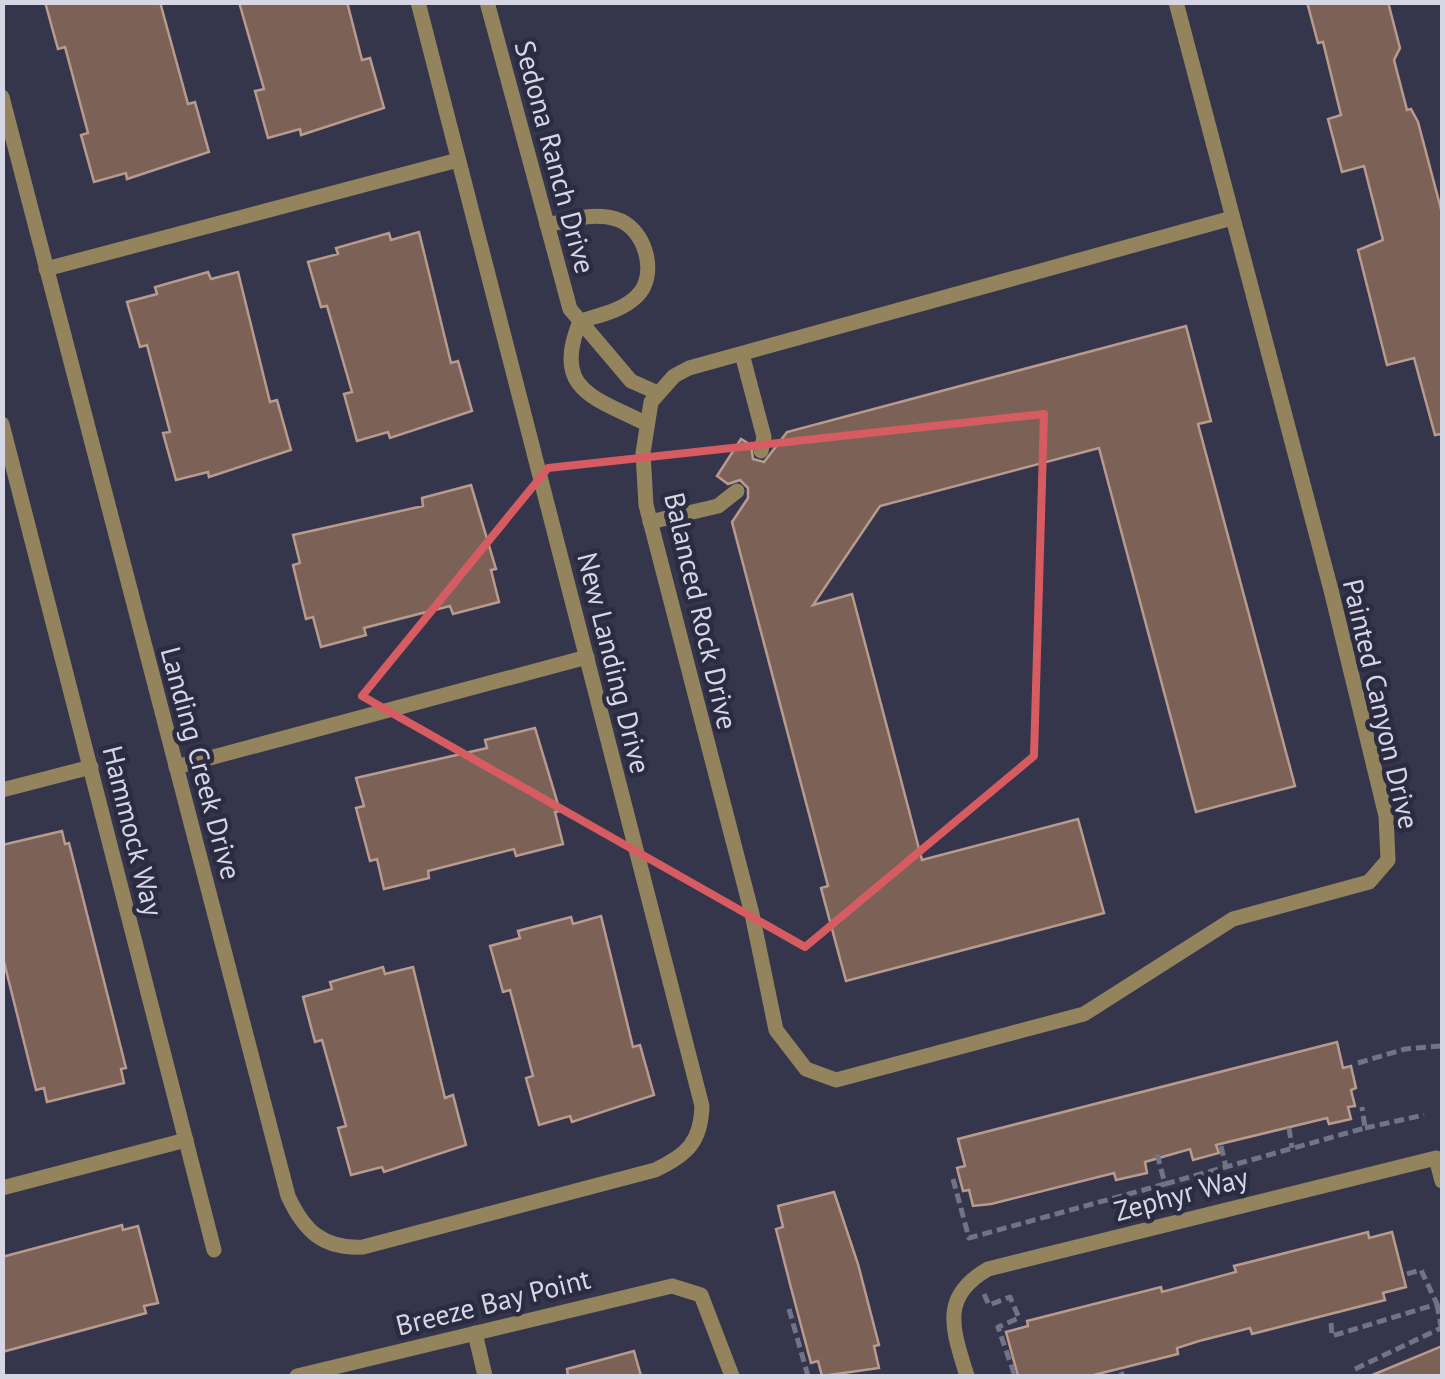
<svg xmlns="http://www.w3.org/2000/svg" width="1445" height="1379" font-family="'PT Sans',sans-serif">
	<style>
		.building { fill: #7c6256; stroke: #b89b8e; stroke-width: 2.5 }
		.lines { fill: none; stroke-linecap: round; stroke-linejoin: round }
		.path { stroke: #737387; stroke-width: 5; stroke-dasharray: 10 5; stroke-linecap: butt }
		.lane { stroke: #94845d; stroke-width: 15 }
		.marked { fill: none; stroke: #d65c61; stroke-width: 8; stroke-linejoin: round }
		.labels { text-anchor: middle; stroke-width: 9; stroke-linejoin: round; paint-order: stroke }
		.street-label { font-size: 28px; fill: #d6d6e5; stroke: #2b2b41 }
	</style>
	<rect width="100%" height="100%" fill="#35354c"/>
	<!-- building -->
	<g class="building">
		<path d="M45,2H160L188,104L195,102L209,152L127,179L126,173L94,182L81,135L88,133L65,47L58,49Z"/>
		<path d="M239,2H347L362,60L370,58L384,108L301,135L300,129L268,138L255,91L264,89Z"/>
		<path d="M1307,2H1388L1400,48L1394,60L1407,110L1411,109L1418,122L1442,213V434L1435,435L1414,358L1387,365L1358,250L1383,240L1364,166L1342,172L1328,119L1341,115L1323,42L1318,43Z"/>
		<path d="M419,232L451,363L458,361L472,411L390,438L388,432L357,441L344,394L352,392L327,306L321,307L308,262L338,254L336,248L389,233L391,240Z"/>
		<path d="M208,272L211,279L238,272L270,402L277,400L291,450L209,477L208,472L176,480L163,433L170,432L147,345L140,347L127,302L157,294L155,287Z"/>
		<path d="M1186,326L1211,421L1198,424L1295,786L1196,812L1099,448L880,506L813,605L852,594L922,860L1078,819L1104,913L846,981L821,888L828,886L732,522L748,498V488L740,480L728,484L717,476L741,439L751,445L753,459L764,462L787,432Z"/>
		<path d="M471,485L496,569L491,570L499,602L453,614L450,606L364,628L366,635L321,647L313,617L306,619L293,565L300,563L293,535L423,506L422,498Z"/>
		<path d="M535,728L560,811L555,812L563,844L516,856L514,849L428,871L429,878L384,889L377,859L370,861L356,808L364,806L356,778L487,748L485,740Z"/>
		<path d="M62,831L65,844L69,843L126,1068L121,1069L124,1083L47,1102L44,1088L36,1090L2,954V845Z"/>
		<path d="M601,916L633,1047L640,1045L654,1095L572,1122L570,1116L539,1125L526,1078L533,1076L510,990L503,992L490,946L520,938L518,931L571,917L573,924Z"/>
		<path d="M383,967L385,974L413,967L445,1098L453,1095L466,1145L384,1172L382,1167L351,1175L338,1128L346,1126L322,1040L315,1042L303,997L332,989L330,982Z"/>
		<path d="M1337,1042L1343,1068L1351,1066L1356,1088L1351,1090L1355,1106L1348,1107L1351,1119L1329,1124L1327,1118L1216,1145L1219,1153L1193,1160L1190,1149L1145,1162L1147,1173L1116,1180L1114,1173L991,1204L973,1206L969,1190L963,1191L957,1168L965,1166L958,1139Z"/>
		<path d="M834,1192L858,1264L879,1345L874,1346L879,1368L822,1376L818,1361L811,1363L790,1284L776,1229L783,1227L778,1206Z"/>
		<path d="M122,1225L123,1230L138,1226L158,1303L144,1306L146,1313L2,1352V1257Z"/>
		<path d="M1368,1232L1369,1238L1392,1232L1406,1287L1383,1293L1385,1300L1252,1334L1250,1328L1199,1341L1177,1348L1178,1354L1090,1376H1018L1006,1332L1028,1326L1027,1321L1161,1287L1162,1292L1236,1272L1234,1266Z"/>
		<path d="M1442,1346V1376H1370Z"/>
		<path d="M634,1351L641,1376H568L567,1369Z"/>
	</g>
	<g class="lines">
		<!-- path -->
		<g class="path">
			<path d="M1358,1063L1405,1049L1441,1046"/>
			<path d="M1289,1128L1292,1148"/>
			<path d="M1365,1128L1424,1115"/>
			<path d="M1221,1146L1226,1167"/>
			<path d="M953,1179L969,1238L1165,1184L1156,1150"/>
			<path d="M1165,1184L1365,1128L1362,1107"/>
			<path d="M984,1294L989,1305L1010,1297L1019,1318L998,1327L1015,1376"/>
			<path d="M1437,1304L1442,1332"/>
			<path d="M789,1309L808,1376"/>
			<path d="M1331,1323L1332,1336L1437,1304L1421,1270L1403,1275"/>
			<path d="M1355,1369L1441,1328"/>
			<path d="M1121,1372L1123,1376"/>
		</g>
		<!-- lane -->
		<g class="lane">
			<path d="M487,2L570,309L631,381L658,393"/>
			<path d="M1176,2L1331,590L1386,816L1388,860L1369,882L1233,919L1084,1014L836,1080L806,1069L776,1030L752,914L646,505L643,453L651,402L674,376L689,368L1232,218"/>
			<path d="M2,97L288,1196C304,1231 323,1249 363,1247L655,1170C687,1155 701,1142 702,1106L418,2"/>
			<path d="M547,225C570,220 594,212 616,219C645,227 659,275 637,296C622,311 600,315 580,321"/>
			<path d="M46,269L458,160"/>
			<path d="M580,321C552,390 593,397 647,424"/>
			<path d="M742,354L764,437L761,451"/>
			<path d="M2,424L214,1250"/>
			<path d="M650,522L718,506L737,491"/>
			<path d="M176,767L587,657"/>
			<path d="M2,790L91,767"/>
			<path d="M2,1188L186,1140"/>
			<path d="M475,1333L485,1376"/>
			<path d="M297,1376L672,1286L701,1295L732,1376"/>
			<path d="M967,1376C953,1330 939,1297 988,1269L1436,1158L1442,1181"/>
		</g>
	</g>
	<!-- marked area -->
	<path class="marked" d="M1044,414L1034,756L805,947L362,696L548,468Z"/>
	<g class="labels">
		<!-- street labels -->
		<g class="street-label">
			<text transform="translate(555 157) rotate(75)" y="10">Sedona Ranch Drive</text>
			<text transform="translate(701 611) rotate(77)" y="10">Balanced Rock Drive</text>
			<text transform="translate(614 663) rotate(76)" y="10">New Landing Drive</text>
			<text transform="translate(1381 704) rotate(77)" y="10">Painted Canyon Drive</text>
			<text transform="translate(201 763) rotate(75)" y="10">Landing Creek Drive</text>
			<text transform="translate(133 831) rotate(76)" y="10">Hammock Way</text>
			<text transform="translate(1181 1194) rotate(-15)" y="10">Zephyr Way</text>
			<text transform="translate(493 1302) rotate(-14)" y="10">Breeze Bay Point</text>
		</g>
	</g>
	<!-- border -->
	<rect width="1445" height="1379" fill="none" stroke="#d6d6e5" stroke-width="10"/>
</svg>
